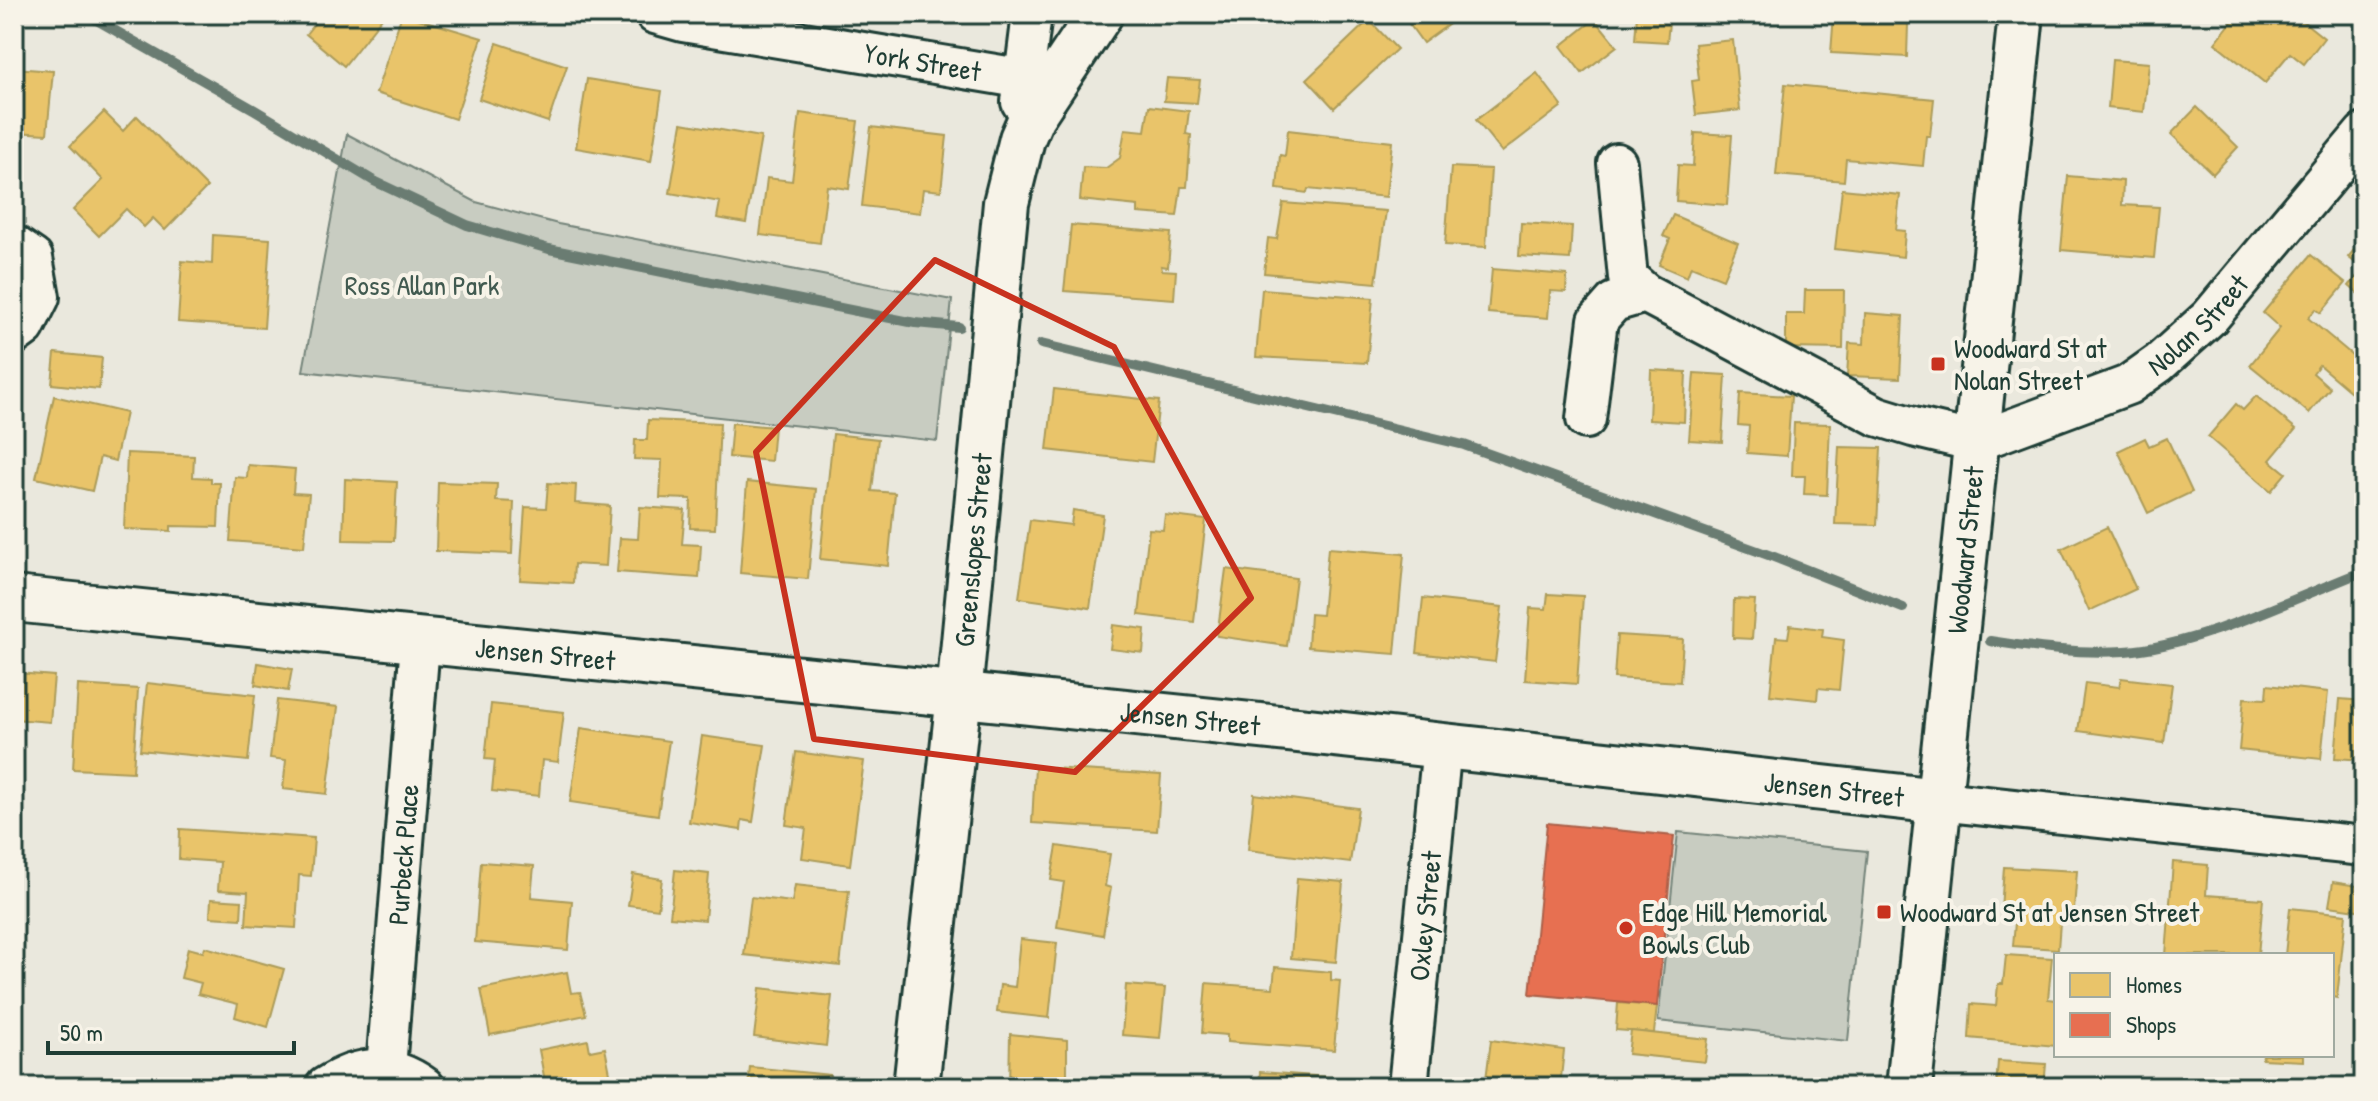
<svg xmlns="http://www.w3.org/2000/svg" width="2378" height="1101" font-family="'Patrick Hand',sans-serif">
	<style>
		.green { fill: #c8ccc1; stroke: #74847a; stroke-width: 2 }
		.homes { fill: #e9c46a; stroke: #ac9c5a; stroke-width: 2 }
		.shops { fill: #e76f51; stroke: #ab6048; stroke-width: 2 }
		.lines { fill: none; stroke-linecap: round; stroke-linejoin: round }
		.stream { stroke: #6a7c72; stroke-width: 10 }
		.street-casing { stroke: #1f3d34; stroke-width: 44 }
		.secondary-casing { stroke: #1f3d34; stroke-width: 50 }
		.street { stroke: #f7f3e8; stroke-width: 38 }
		.secondary { stroke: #f7f3e8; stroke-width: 44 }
		.marked { fill: none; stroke: #c8321e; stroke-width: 6; stroke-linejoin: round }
		.poi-dot { fill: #c8321e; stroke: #f7f3e8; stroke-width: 3 }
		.labels { text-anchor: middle; stroke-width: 8; stroke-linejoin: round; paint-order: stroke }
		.street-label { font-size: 28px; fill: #1f3d34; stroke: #f7f3e8 }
		.park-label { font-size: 28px; fill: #415a50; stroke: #f7f3e8 }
		.poi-label { font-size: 28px; fill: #1f3d34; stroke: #f7f3e8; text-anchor: start }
	</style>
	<rect width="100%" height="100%" fill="#eae8dd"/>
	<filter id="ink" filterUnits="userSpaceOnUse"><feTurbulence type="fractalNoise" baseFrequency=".0125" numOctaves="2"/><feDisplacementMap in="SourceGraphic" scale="16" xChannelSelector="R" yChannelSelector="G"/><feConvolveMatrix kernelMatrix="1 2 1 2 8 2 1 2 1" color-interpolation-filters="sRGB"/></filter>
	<g filter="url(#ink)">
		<!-- green -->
		<g class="green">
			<path d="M347,134L476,202L558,224L952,300L937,441L303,371Z"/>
			<path d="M1678,832L1867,851L1848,1041L1658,1021Z"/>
		</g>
		<!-- homes -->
		<g class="homes">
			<path d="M322,14H385L344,66L306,34Z"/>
			<path d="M402,14L482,38L455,119L376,93Z"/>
			<path d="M1402,14H1463L1423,43Z"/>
			<path d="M1637,14H1670L1667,42L1635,40Z"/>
			<path d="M1834,14H1893L1892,23L1908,24L1907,57L1831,53Z"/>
			<path d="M2238,14H2294L2324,38L2304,64L2290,53L2265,83L2215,43Z"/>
			<path d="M1595,19L1617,46L1582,73L1561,46Z"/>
			<path d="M1369,20L1397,49L1334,108L1307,79Z"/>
			<path d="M1733,40L1740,110L1696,115L1692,81L1699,80L1695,44Z"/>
			<path d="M497,43L567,66L548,122L479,99Z"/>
			<path d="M2112,60L2149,63L2144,112L2108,108Z"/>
			<path d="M14,68L53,71L47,134L14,132Z"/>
			<path d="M1537,73L1562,106L1502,152L1476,120Z"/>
			<path d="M1167,78L1200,80L1197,103L1164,101Z"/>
			<path d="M587,79L662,91L651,161L576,148Z"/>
			<path d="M1785,84L1934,99L1930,136H1926L1923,166L1846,159L1844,181L1776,175Z"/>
			<path d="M1149,106L1189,111L1186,134L1191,135L1187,187H1181L1177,216L1138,213V206L1080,200L1083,167L1106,168L1120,158L1125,129L1145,131Z"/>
			<path d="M2197,107L2238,147L2213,174L2171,134Z"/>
			<path d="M104,112L123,131L137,116L207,187L165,230L153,218L144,227L126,209L99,236L73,210L103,180L70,146Z"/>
			<path d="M800,113L858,121L849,189L827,186L820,243L760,235L767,178L792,181Z"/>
			<path d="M682,123L761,137L746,223L717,218L720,202L670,193Z"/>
			<path d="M871,127L947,136L941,191L923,189L920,213L862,206Z"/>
			<path d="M1288,130L1392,142L1386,197L1308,189L1307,193L1277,189L1280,155L1285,156Z"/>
			<path d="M1695,133L1732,135L1727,205L1676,201L1678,165L1693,166Z"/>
			<path d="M1451,167L1491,169L1486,247L1445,245Z"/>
			<path d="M2068,176L2123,181L2122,205L2159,207L2154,258L2061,250Z"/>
			<path d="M1842,189L1900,195L1896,230L1905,231L1903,257L1835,249Z"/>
			<path d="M1283,203L1386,211L1376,283L1264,273L1268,238L1277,239Z"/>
			<path d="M1673,215L1738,243L1723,279L1691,266L1687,277L1659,265L1670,239L1663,236Z"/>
			<path d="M1521,223L1572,226L1570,259L1519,256Z"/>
			<path d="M1071,225L1171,233L1168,267L1161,266L1162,270L1176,271L1174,299L1064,291Z"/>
			<path d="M213,235L270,239L264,328L178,322L182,261L212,264Z"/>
			<path d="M2364,238V299L2349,286L2363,269L2348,257Z"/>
			<path d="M2311,255L2346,283L2321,313L2316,309L2308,318L2364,365V403L2319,365L2313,373L2330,388L2309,413L2250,365L2280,328L2263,313Z"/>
			<path d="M1492,269L1567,275L1566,292L1550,291L1548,318L1488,313Z"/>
			<path d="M1262,289L1373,298L1367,363L1256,357Z"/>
			<path d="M1805,290H1844L1843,349L1786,348V314H1804Z"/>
			<path d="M1865,313L1903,316L1900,378L1847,376L1849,343L1864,344Z"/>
			<path d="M55,353L102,358L99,389L52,384Z"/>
			<path d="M1651,370L1686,372L1684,422L1649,420Z"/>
			<path d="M1694,373L1726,375L1722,442L1689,440Z"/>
			<path d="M1054,389L1159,401L1152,462L1047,450Z"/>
			<path d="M1740,393L1791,396L1787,456L1747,453L1749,426L1738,425Z"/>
			<path d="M54,396L126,413L115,461L100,457L92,491L36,478Z"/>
			<path d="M2256,396L2296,429L2270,460L2286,473L2271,491L2208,437L2236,404L2243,410Z"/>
			<path d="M648,420L720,423L715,529L690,528L691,499L660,498L662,460L634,459L635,440H647Z"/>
			<path d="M732,423L774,427L771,461L729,457Z"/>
			<path d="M1794,423L1830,424L1827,495L1804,494L1805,476H1792Z"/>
			<path d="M833,434L878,439L872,491L895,493L888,566L820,559Z"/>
			<path d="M2145,438L2149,446L2167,438L2192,492L2148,513L2118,451Z"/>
			<path d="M1839,447L1881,448L1877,525L1835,524Z"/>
			<path d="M127,453L194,456L193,477L211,478V483H220L218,527L171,526V531L124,529Z"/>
			<path d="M248,465L295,469L293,493L309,494L304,547L230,541L235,477L247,478Z"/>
			<path d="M345,479L397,482L394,541L343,540Z"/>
			<path d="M438,482L497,484L496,501L514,502L512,554L436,551Z"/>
			<path d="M747,482L816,489L808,579L740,573Z"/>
			<path d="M548,483L576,485L575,503L610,506L606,566L574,564L573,583L520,580L525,507L546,508Z"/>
			<path d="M640,507L685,510L682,544L701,545L699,578L617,572L620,538L638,539Z"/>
			<path d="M1073,510L1103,515L1090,608L1019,598L1030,520L1071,525Z"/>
			<path d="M1165,515L1206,520L1194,622L1139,615L1149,529L1163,530Z"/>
			<path d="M2107,527L2136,589L2089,611L2061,549Z"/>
			<path d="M1328,548L1404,554L1395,654L1308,647L1310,614L1322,615Z"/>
			<path d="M1226,569L1296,578L1287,646L1217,636Z"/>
			<path d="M1548,594L1583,596L1577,684L1525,680L1530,608L1546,609Z"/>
			<path d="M1423,598L1502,607L1495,662L1417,653Z"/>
			<path d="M1734,599L1755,600L1752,639L1733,638Z"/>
			<path d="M1113,625L1145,629L1143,653L1110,649Z"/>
			<path d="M1790,625L1823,629L1822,637L1844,640L1839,690L1818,688L1817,700L1770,695L1776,637L1788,638Z"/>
			<path d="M1617,635L1683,639L1680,682L1614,678Z"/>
			<path d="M14,663H18L17,673L54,676L50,722L14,719Z"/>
			<path d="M258,663L292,669L288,691L255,685Z"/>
			<path d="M2121,678L2172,684L2164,743L2078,731L2085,683L2119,687Z"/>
			<path d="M147,683L255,695L248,761L140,750Z"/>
			<path d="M78,685L138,689L133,772L73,769Z"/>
			<path d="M2267,685L2328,692L2321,759L2239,750L2244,698L2266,699Z"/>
			<path d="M2340,699L2364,701V760L2335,758Z"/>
			<path d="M277,700L338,707L327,794L283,789L286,760L270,758Z"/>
			<path d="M491,704L564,712L558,762L542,760L539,796L492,791L495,760L485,759Z"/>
			<path d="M581,728L669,741L658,815L570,802Z"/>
			<path d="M702,736L765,745L753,822L742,820L741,830L689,822Z"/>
			<path d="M796,752L864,761L850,865L802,858L806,828L786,825Z"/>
			<path d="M1035,767L1161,775L1157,831L1032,823Z"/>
			<path d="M1254,794L1358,808L1350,863L1248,850Z"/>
			<path d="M180,829L314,838L311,876L299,875L296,928L246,925L248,892L218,890L220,862L179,859Z"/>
			<path d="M1057,846L1110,854L1105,886L1111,888L1103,935L1057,927L1064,882L1051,880Z"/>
			<path d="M481,862L534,866L531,897L572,901L568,950L475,942Z"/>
			<path d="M2173,862L2208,865L2206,895L2263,899L2258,955H2166Z"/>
			<path d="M2004,867L2077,871L2074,910L2061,909L2058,949L2013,946L2016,910L2001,909Z"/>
			<path d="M675,870L709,874L705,920L670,917Z"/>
			<path d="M633,874L662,879L658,909L628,905Z"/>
			<path d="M1297,878L1343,882L1336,962L1291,958Z"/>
			<path d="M2333,882L2364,887V911L2329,906Z"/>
			<path d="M795,885L849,891L840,966L744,955L751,897L792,902Z"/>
			<path d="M211,899L242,901L241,919L210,917Z"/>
			<path d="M2290,908L2346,914L2337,998L2332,997V955H2285Z"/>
			<path d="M1020,939L1057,943L1049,1018L997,1012L1000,985L1015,987Z"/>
			<path d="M205,947L284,969L268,1027L235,1017L238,1004L198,994L201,983L181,978L188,948L203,952Z"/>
			<path d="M2006,955L2052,958L2048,999L2056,1000V1046L1969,1038L1971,1004L1996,1006L1998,984H2003Z"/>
			<path d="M1275,967L1331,972V980L1340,981L1334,1050L1227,1042V1035L1202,1033L1206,983L1273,988Z"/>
			<path d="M567,972L571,993L580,992L586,1015L490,1035L481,989Z"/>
			<path d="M1126,985L1165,988L1160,1038L1122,1035Z"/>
			<path d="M760,988L832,996L826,1046L754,1037Z"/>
			<path d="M1618,1003L1657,1006L1654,1033L1616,1030Z"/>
			<path d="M1631,1031L1708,1039L1705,1062L1628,1054Z"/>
			<path d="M1010,1034L1067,1040V1073L1070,1087H1009Z"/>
			<path d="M588,1040L590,1051L605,1048L611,1078L594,1081L595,1087H546L539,1050Z"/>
			<path d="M1491,1040L1564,1050L1560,1087H1485Z"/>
			<path d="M2263,1055H2304V1061L2262,1059Z"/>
			<path d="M1998,1061L2046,1064L2044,1087H1996Z"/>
			<path d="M750,1067L830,1075L829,1087H748Z"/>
			<path d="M1260,1072L1340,1078L1339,1087H1259Z"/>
		</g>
		<!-- shops -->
		<path class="shops" d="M1547,823L1674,836L1657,1006L1530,994Z"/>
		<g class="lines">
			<!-- stream -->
			<g class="stream">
				<path d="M86,14L255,110L374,181L467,225L549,249L915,323L959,327"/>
				<path d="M1041,344L1464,445L1774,557L1903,608"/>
				<path d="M1990,641C2036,648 2079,654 2125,651C2198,646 2294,598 2364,571"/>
			</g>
			<!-- street casing -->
			<g class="street-casing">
				<g id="street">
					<path id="s1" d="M655,14L683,22L1025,79L1047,92"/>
					<path d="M1021,102L1032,14"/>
					<path id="s2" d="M1617,163L1628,278L1645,293L1877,416L1913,427L1976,442L2128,385L2159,363L2210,317L2364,133"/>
					<path d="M14,245L33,258L40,297L25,327L14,335"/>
					<path d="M1586,419L1598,320L1614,302L1645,293"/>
					<path d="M1939,801L2364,846"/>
					<path id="s3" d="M386,1068L420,643"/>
					<path d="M325,1087C360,1064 391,1062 425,1087"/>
					<path id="s4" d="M1408,1087L1442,745"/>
				</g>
			</g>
			<!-- secondary casing -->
			<g class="secondary-casing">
				<g id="secondary">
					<path id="s5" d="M14,599C327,633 640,663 953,694C1282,727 1610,764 1939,801"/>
					<path id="s6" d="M916,1087L959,695L1006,203L1022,139L1032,116L1100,14"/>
					<path id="s7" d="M1909,1087L2021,14"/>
				</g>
			</g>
			<!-- street -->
			<use href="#street" class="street"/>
			<!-- secondary -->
			<use href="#secondary" class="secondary"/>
		</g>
	</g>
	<!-- marked area -->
	<path class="marked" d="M935,260L1114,347L1251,598L1075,772L814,739L756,452Z"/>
	<!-- markers -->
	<g class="poi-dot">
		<rect x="1930" y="356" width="16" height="16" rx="4"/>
		<rect x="1876" y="904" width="16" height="16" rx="4"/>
		<circle cx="1626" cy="928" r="8"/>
	</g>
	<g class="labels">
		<!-- street labels -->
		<g class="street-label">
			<text dy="10" stroke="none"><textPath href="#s1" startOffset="272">York Street</textPath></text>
			<text dy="10" stroke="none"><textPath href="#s2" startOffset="758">Nolan Street</textPath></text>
			<text dy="10" stroke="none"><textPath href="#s6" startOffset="540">Greenslopes Street</textPath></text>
			<text dy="10" stroke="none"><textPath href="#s7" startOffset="540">Woodward Street</textPath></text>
			<text dy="10" stroke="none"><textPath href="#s5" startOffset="534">Jensen Street</textPath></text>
			<text dy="10" stroke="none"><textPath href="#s5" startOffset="1182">Jensen Street</textPath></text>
			<text dy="10" stroke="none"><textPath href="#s5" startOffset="1830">Jensen Street</textPath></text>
			<text dy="10" stroke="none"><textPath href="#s3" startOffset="214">Purbeck Place</textPath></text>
			<text dy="10" stroke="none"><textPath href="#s4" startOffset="172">Oxley Street</textPath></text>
		</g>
		<!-- park labels -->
		<g class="park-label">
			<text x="422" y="295">Ross Allan Park</text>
		</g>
		<!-- poi labels -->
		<g class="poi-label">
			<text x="1954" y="358">Woodward St at<tspan x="1954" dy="32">Nolan Street</tspan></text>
			<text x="1642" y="922">Edge Hill Memorial<tspan x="1642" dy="32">Bowls Club</tspan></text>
			<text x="1900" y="922">Woodward St at Jensen Street</text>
		</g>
	</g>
	<!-- margin -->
	<rect width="2378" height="1101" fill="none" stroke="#f7f3e8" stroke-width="48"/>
	<rect x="24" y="24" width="2330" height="1053" fill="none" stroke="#1f3d34" stroke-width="3" filter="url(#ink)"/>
	<!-- legend -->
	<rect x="2054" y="953" width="280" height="104" fill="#f7f3e8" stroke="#a1aaa0" stroke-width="2"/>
	<rect x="2070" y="973" width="40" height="24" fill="#e9c46a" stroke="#a1aaa0" stroke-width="2"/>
	<text x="2126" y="993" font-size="24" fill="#1f3d34">Homes</text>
	<rect x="2070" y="1013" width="40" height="24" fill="#e76f51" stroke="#a1aaa0" stroke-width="2"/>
	<text x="2126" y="1033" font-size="24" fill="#1f3d34">Shops</text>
	<!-- scale -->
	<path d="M48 1041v12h246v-12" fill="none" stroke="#1f3d34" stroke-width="4"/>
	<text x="60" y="1041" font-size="24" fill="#1f3d34" stroke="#f7f3e8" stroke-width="6" paint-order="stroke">50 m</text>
</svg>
